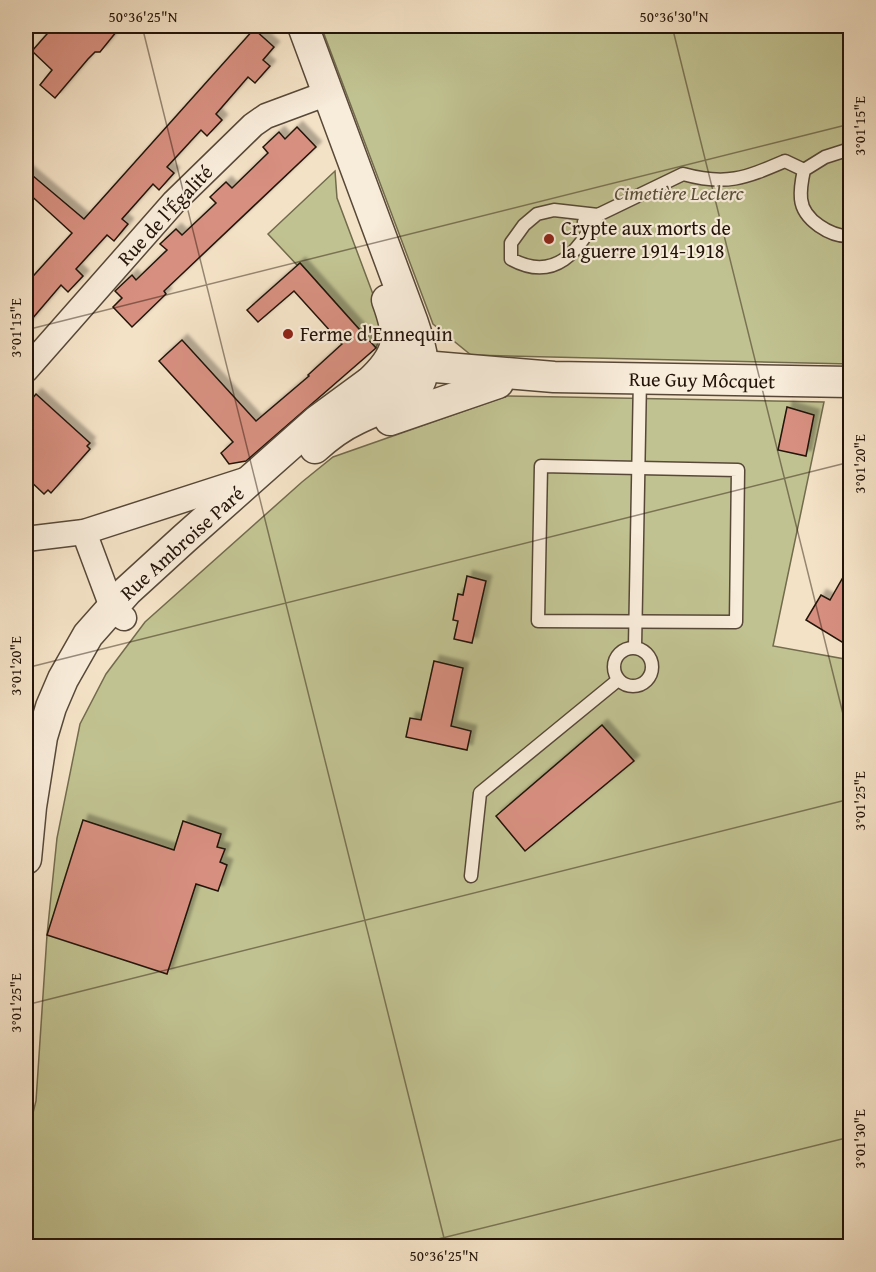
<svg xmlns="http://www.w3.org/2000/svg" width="876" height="1272" font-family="'Gentium Book Plus',serif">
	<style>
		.green { fill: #c1c291; stroke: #726b4d; stroke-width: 1.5 }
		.building { fill: #d78f7f; stroke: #231409; stroke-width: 1.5; filter: url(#shadow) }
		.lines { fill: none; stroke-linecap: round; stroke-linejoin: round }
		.service-casing { stroke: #574838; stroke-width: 15 }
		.minor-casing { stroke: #574838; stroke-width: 27 }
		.tertiary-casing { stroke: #574838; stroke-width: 33 }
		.service { stroke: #f8ecda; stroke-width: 12 }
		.minor { stroke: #f8ecda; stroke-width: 24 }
		.tertiary { stroke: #f8ecda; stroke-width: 30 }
		.ticks { fill: none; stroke: #231409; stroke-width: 1.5; stroke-opacity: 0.45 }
		.poi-dot { fill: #8f2418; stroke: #f8ecda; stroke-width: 2 }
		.labels { text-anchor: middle; stroke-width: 4.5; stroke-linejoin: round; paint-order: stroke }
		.park-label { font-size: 20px; font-style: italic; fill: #5a5139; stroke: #f8ecda }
		.street-label { font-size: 20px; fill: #231409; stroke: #f8ecda }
		.poi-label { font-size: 20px; fill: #231409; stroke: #f8ecda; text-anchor: start }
		.neatline { fill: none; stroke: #231409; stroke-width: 2 }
		.ticks-label { font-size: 15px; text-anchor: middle; fill: #231409 }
	</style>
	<defs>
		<filter id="shadow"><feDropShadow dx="5.5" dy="-5.5" stdDeviation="1.5" flood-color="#0004"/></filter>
	</defs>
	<rect width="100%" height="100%" fill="#f4e2c6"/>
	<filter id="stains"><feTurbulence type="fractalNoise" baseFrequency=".00333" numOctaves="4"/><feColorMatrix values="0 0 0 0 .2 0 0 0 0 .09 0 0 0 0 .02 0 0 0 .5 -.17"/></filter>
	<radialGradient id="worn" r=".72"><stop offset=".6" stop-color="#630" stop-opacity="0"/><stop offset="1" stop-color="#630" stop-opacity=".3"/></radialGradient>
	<!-- green -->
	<g class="green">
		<path d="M321,26H850V364L471,355L433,324Z"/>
		<path d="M335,171L337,198L383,321L381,334L376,348L300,263L297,265L268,234Z"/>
		<path d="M507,396L824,402L773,646L850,660V1246H26V1141L36,1101L47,935L57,838L80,724L106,674L145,622L302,482L333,457Z"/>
	</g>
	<!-- building -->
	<g class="building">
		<path d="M54,26H121L100,52H95L88,59L55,98L40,85L52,70L32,51Z"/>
		<path d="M254,29L274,47L263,60L270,66L255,83L248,77L216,114L222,120L207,136L201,130L167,167L174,173L159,190L153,184L122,219L128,224L114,241L107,235L76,269L83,276L68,292L61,285L26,326V284L72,233L26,191V170L84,219Z"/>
		<path d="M297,127L316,147L164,291L166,294L132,327L113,307L122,298L115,291L132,275L136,280L167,250L160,244L176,229L182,235L216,203L210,197L226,182L232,188L268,153L263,147L279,132L285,139Z"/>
		<path d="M300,263L376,348L246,461L229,464L221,453L233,442L159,361L182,340L256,421L309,376L308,375L342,344L294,291L258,322L247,310Z"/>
		<path d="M36,394L90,443L87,446L90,449L51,493L48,490L44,494L26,477V406Z"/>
		<path d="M787,407L814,415L806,456L778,450Z"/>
		<path d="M850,565V647L806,620L821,595L830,600Z"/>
		<path d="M467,576L486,581L472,643L454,639L458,621L453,620L458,594L463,595Z"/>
		<path d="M434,661L463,668L451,726L471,731L467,750L406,737L410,718L421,720Z"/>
		<path d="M602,725L634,761L525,851L496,816Z"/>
		<path d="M83,820L174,850L183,821L221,834L217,847L225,849L220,862L227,865L218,891L196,884L167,974L47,935Z"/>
	</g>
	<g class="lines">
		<!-- service casing -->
		<g class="service-casing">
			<g id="service">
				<path d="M850,149L825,157L804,170C802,179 800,189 801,199C803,220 831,237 850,236"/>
				<path d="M584,222L598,215C579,251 555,283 511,259V243L524,225L537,214L554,210L598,215L683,174C727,186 745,178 785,161L804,170"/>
				<path d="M541,466L738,470L736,622L538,621Z"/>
				<path d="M635,647L640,378"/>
				<circle cx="633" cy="667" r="19"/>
				<path d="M471,876L480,793L618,680"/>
			</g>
		</g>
		<!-- minor casing -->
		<g class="minor-casing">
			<g id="minor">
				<path d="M26,370L174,202L253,125L266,116L328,93"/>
				<path d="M84,532L112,607L116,613L124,618"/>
				<path d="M26,539L84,532L245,480"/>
			</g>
		</g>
		<!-- tertiary casing -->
		<g class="tertiary-casing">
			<g id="tertiary">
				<path d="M303,26L413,323C438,396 414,392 357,419C342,426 328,436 315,448"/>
				<path d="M370,382C401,353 401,338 387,300"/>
				<path d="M390,420L498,383"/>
				<path d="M26,859L31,807L42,737L51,707L63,679L88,635L127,591L185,538L318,420L367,384L400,370L423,366L554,377L850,382"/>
			</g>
		</g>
		<!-- service -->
		<use href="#service" class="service"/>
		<!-- minor -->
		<use href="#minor" class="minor"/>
		<!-- tertiary -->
		<use href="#tertiary" class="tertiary"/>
	</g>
	<!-- ticks -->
	<path class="ticks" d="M142,26L446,1246M672,26L850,742M26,330L850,124M26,668L850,462M26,1005L850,799M410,1246L850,1137"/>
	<!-- markers -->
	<g class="poi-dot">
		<circle cx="549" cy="239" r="6"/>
		<circle cx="288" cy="334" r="6"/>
	</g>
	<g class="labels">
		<!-- park labels -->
		<g class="park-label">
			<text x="679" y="200">Cimetière Leclerc</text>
		</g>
		<!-- street labels -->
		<g class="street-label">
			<text transform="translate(165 215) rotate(-47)" y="7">Rue de l'Égalité</text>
			<text transform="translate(702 380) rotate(1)" y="7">Rue Guy Môcquet</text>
			<text transform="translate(182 543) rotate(-42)" y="7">Rue Ambroise Paré</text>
		</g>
		<!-- poi labels -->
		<g class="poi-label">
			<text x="561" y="235">Crypte aux morts de<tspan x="561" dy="23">la guerre 1914-1918</tspan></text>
			<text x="300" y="341">Ferme d'Ennequin</text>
		</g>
	</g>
	<!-- margin -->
	<rect width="876" height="1272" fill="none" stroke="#f4e2c6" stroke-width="66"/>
	<rect x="33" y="33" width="810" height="1206" class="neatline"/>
	<g class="ticks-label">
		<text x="143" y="22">50°36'25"N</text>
		<text x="674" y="22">50°36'30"N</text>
		<text transform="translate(860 126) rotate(-90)" y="5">3°01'15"E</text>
		<text transform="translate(16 328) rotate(-90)" y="5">3°01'15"E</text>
		<text transform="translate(860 464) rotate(-90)" y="5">3°01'20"E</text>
		<text transform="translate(16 666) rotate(-90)" y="5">3°01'20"E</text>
		<text transform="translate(860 801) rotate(-90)" y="5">3°01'25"E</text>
		<text transform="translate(16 1003) rotate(-90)" y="5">3°01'25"E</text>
		<text transform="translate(860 1139) rotate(-90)" y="5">3°01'30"E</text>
		<text x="444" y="1261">50°36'25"N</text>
	</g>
	<rect width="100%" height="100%" filter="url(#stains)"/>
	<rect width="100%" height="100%" fill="url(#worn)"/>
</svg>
